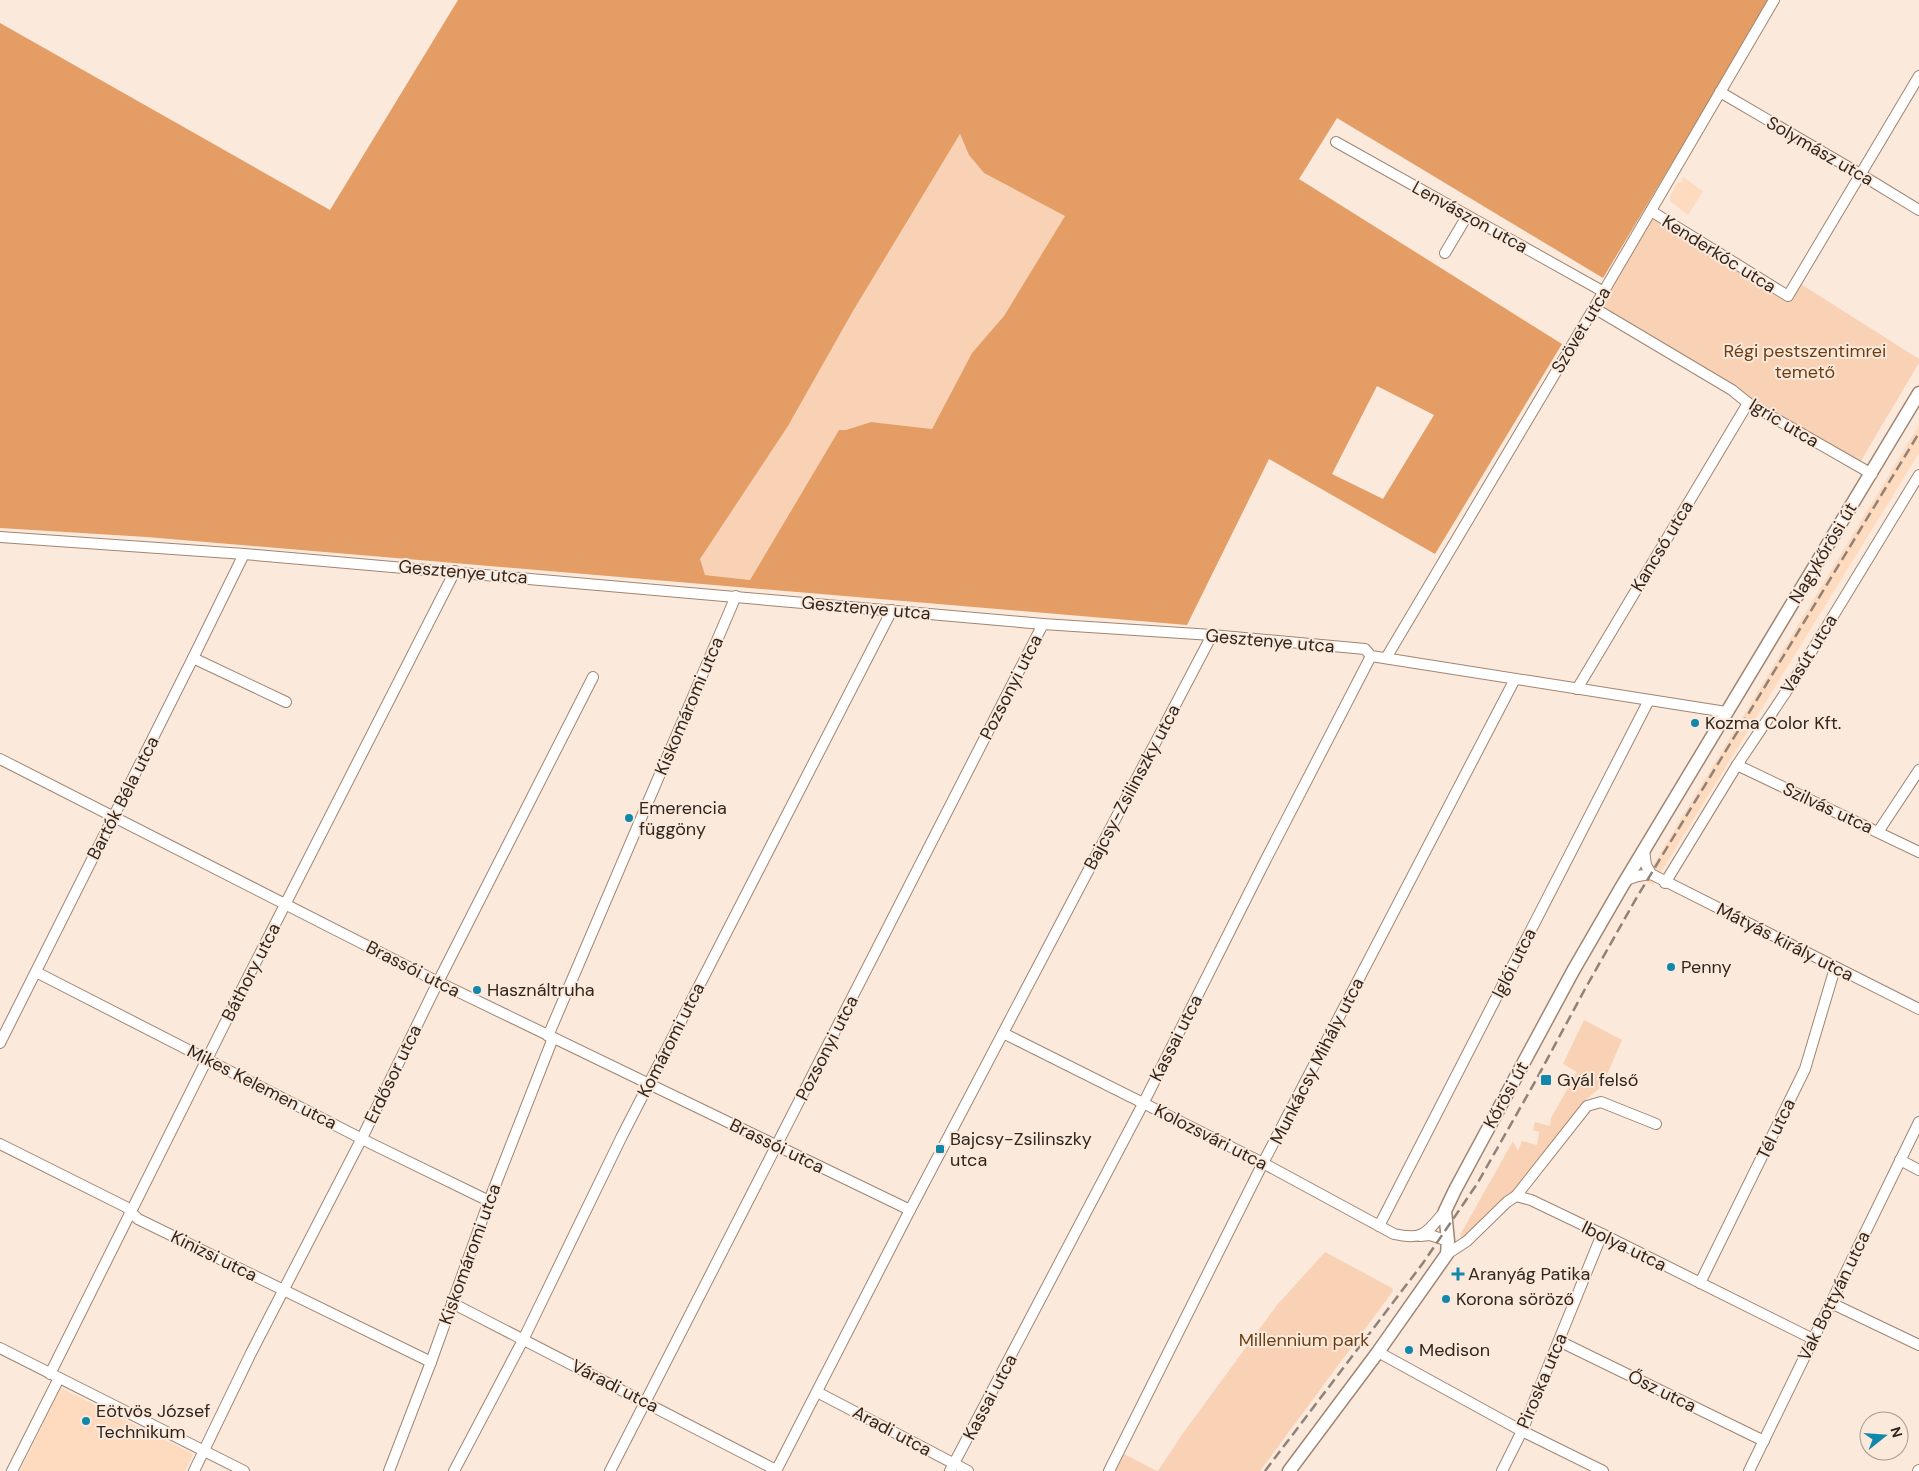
<svg xmlns="http://www.w3.org/2000/svg" width="1919" height="1471" font-family="'DM Sans',sans-serif">
	<style>
		.built { fill: #fedabf }
		.green { fill: #f9d2b5 }
		.forest { fill: #e39d65; fill-rule: evenodd }
		.lines { fill: none; stroke-linecap: round; stroke-linejoin: round }
		.minor-casing { stroke: #a08571; stroke-width: 12 }
		.major-casing { stroke: #a08571; stroke-width: 15 }
		.minor { stroke: #fff; stroke-width: 10 }
		.major { stroke: #fff; stroke-width: 12 }
		.rail { stroke: #908277; stroke-width: 2.5; stroke-dasharray: 10 5; stroke-linecap: butt }
		.poi-dot { fill: #1287ac; stroke: #fbe9dc; stroke-width: 2 }
		.labels { text-anchor: middle; stroke-width: 4; stroke-linejoin: round; paint-order: stroke }
		.street-label { font-size: 18px; fill: #31261d; stroke: #fbe9dc }
		.park-label { font-size: 18px; fill: #6c3e14; stroke: #fbe9dc }
		.poi-label { font-size: 18px; fill: #31261d; stroke: #fbe9dc; text-anchor: start }
	</style>
	<rect width="100%" height="100%" fill="#fbe9dc"/>
	<!-- built -->
	<g class="built">
		<path d="M1683,177L1703,191L1688,215L1670,201V197L1677,183L1682,182Z"/>
		<path d="M1919,425V453L1653,885L1644,880Z"/>
		<path d="M61,1388L193,1454L185,1471H20Z"/>
	</g>
	<!-- green -->
	<g class="green">
		<path d="M960,134L969,155L984,173L1066,215L1004,316L972,353L932,429L871,422L846,430H839L750,580L705,575L699,559L788,426L853,311Z"/>
		<path d="M1651,211L1787,296L1796,281L1919,359V363L1858,466L1594,308Z"/>
		<path d="M1584,1020L1622,1040L1602,1086L1582,1103L1568,1126L1518,1187L1462,1239L1460,1235L1513,1141L1518,1151L1522,1141L1537,1145L1539,1132L1533,1130L1535,1122L1550,1126L1551,1118L1577,1072L1563,1064Z"/>
		<path d="M1325,1252L1392,1288L1393,1291L1260,1471H1158L1181,1436L1277,1305Z"/>
		<path d="M1122,1453L1157,1471H1113Z"/>
	</g>
	<!-- forest -->
	<path class="forest" d="M458,0H1770L1603,278L1337,118L1299,179L1562,344L1435,554L1269,459L1187,625L147,537L0,528V23L330,210ZM960,134L969,155L984,173L1065,216L1004,316L972,353L932,429L871,422L846,430H839L750,580L705,575L700,559L788,426L853,311ZM1377,386L1434,415L1383,499L1332,474Z"/>
	<g class="lines">
		<!-- minor casing -->
		<g class="minor-casing">
			<g id="minor">
				<path d="M1720,92L1860,174L1919,210"/>
				<path d="M1336,142L1604,292"/>
				<path d="M1651,211L1788,296L1919,76"/>
				<path d="M1445,253L1467,216"/>
				<path d="M1594,308L1732,390L1748,403L1872,474"/>
				<path d="M0,537L244,554L1043,624L1212,635L1365,649L1371,656L1726,712"/>
				<path d="M193,658L286,702"/>
				<path d="M1386,658L1594,308L1774,0"/>
				<path d="M1577,689L1748,403"/>
				<path d="M0,759L438,982L910,1210"/>
				<path d="M1737,765L1919,852"/>
				<path d="M1878,832L1919,770"/>
				<path d="M1644,850L1646,865L1651,874L1919,1009"/>
				<path d="M1626,880L1638,876L1651,874"/>
				<path d="M1665,883L1737,765L1796,677L1919,475"/>
				<path d="M36,972L372,1144L489,1201"/>
				<path d="M1003,1033L1263,1163L1394,1234C1424,1241 1427,1232 1445,1211"/>
				<path d="M548,1036L736,596"/>
				<path d="M0,1043L193,658L244,554"/>
				<path d="M0,1144L126,1207L138,1219L431,1362"/>
				<path d="M1900,1160L1919,1170"/>
				<path d="M1516,1196L1587,1106L1601,1102L1656,1124"/>
				<path d="M1379,1226L1649,700"/>
				<path d="M1420,1236L1430,1235L1448,1241"/>
				<path d="M1447,1254L1467,1241L1507,1202L1516,1196L1531,1200L1602,1234L1813,1339"/>
				<path d="M1700,1283L1805,1069L1835,968"/>
				<path d="M452,1303L776,1470"/>
				<path d="M1831,1303L1919,1345"/>
				<path d="M1559,1341L1764,1441"/>
				<path d="M0,1348L244,1471"/>
				<path d="M1378,1352L1522,1431L1603,1471"/>
				<path d="M50,1374L239,995L455,571"/>
				<path d="M817,1392L968,1471"/>
				<path d="M12,1471L59,1378"/>
				<path d="M194,1471L251,1353L362,1138L438,982L593,677"/>
				<path d="M389,1471L431,1362L489,1201L553,1038"/>
				<path d="M454,1471L523,1340L622,1136L892,610"/>
				<path d="M610,1471L1043,624"/>
				<path d="M776,1471L910,1210L1212,635"/>
				<path d="M950,1471L1144,1102L1262,867L1371,656"/>
				<path d="M1109,1471L1263,1163L1515,679"/>
				<path d="M1502,1471L1522,1431L1602,1234"/>
				<path d="M1749,1471L1919,1122"/>
				<path d="M1918,1471L1919,1470"/>
			</g>
		</g>
		<!-- major casing -->
		<g class="major-casing">
			<path id="major" d="M1289,1471L1378,1352L1447,1254L1448,1241L1445,1211L1455,1190L1573,971L1621,888L1919,393"/>
		</g>
		<!-- minor -->
		<use href="#minor" class="minor"/>
		<!-- major -->
		<use href="#major" class="major"/>
		<!-- rail -->
		<path class="rail" d="M1265,1471L1423,1263L1477,1184L1536,1080L1585,989L1637,897L1919,433"/>
	</g>
	<!-- markers -->
	<g class="poi-dot">
		<circle cx="1695" cy="723" r="5"/>
		<circle cx="629" cy="818" r="5"/>
		<circle cx="1671" cy="967" r="5"/>
		<circle cx="477" cy="990" r="5"/>
		<rect x="1540" y="1074" width="12" height="12" rx="2.5"/>
		<rect x="935" y="1144" width="10" height="10" rx="2.5"/>
		<path d="M1455.5 1266.5h5v5h5v5h-5v5h-5v-5h-5v-5h5z"/>
		<circle cx="1446" cy="1299" r="5"/>
		<circle cx="1409" cy="1350" r="5"/>
		<circle cx="86" cy="1421" r="5"/>
	</g>
	<g class="labels">
		<!-- street labels -->
		<g class="street-label">
			<text transform="translate(1820 151) rotate(30)" y="6">Solymász utca</text>
			<text transform="translate(1470 217) rotate(29)" y="6">Lenvászon utca</text>
			<text transform="translate(1719 254) rotate(32)" y="6">Kenderkóc utca</text>
			<text transform="translate(1581 330) rotate(-59)" y="6">Szövet utca</text>
			<text transform="translate(1784 423) rotate(31)" y="6">Igric utca</text>
			<text transform="translate(1662 546) rotate(-59)" y="6">Kancsó utca</text>
			<text transform="translate(1823 553) rotate(-59)" y="6">Nagykőrösi út</text>
			<text transform="translate(463 572) rotate(5)" y="6">Gesztenye utca</text>
			<text transform="translate(866 608) rotate(5)" y="6">Gesztenye utca</text>
			<text transform="translate(1270 641) rotate(5)" y="6">Gesztenye utca</text>
			<text transform="translate(1809 654) rotate(-58)" y="6">Vasút utca</text>
			<text transform="translate(1011 687) rotate(-63)" y="6">Pozsonyi utca</text>
			<text transform="translate(689 706) rotate(-67)" y="6">Kiskomáromi utca</text>
			<text transform="translate(1132 787) rotate(-62)" y="6">Bajcsy-Zsilinszky utca</text>
			<text transform="translate(123 798) rotate(-63)" y="6">Bartók Béla utca</text>
			<text transform="translate(1828 808) rotate(25)" y="6">Szilvás utca</text>
			<text transform="translate(1785 942) rotate(27)" y="6">Mátyás király utca</text>
			<text transform="translate(1514 963) rotate(-63)" y="6">Iglói utca</text>
			<text transform="translate(413 969) rotate(27)" y="6">Brassói utca</text>
			<text transform="translate(251 972) rotate(-63)" y="6">Báthory utca</text>
			<text transform="translate(1176 1038) rotate(-63)" y="6">Kassai utca</text>
			<text transform="translate(671 1040) rotate(-63)" y="6">Komáromi utca</text>
			<text transform="translate(827 1048) rotate(-63)" y="6">Pozsonyi utca</text>
			<text transform="translate(1317 1061) rotate(-63)" y="6">Munkácsy Mihály utca</text>
			<text transform="translate(393 1074) rotate(-64)" y="6">Erdősor utca</text>
			<text transform="translate(262 1087) rotate(27)" y="6">Mikes Kelemen utca</text>
			<text transform="translate(1506 1095) rotate(-61)" y="6">Kőrösi út</text>
			<text transform="translate(1776 1129) rotate(-64)" y="6">Tél utca</text>
			<text transform="translate(1211 1137) rotate(27)" y="6">Kolozsvári utca</text>
			<text transform="translate(777 1146) rotate(26)" y="6">Brassói utca</text>
			<text transform="translate(1624 1246) rotate(26)" y="6">Ibolya utca</text>
			<text transform="translate(470 1254) rotate(-70)" y="6">Kiskomáromi utca</text>
			<text transform="translate(214 1256) rotate(26)" y="6">Kinizsi utca</text>
			<text transform="translate(1834 1296) rotate(-64)" y="6">Vak Bottyán utca</text>
			<text transform="translate(1542 1381) rotate(-67)" y="6">Piroska utca</text>
			<text transform="translate(615 1386) rotate(27)" y="6">Váradi utca</text>
			<text transform="translate(1662 1391) rotate(26)" y="6">Ősz utca</text>
			<text transform="translate(990 1397) rotate(-62)" y="6">Kassai utca</text>
			<text transform="translate(892 1431) rotate(28)" y="6">Aradi utca</text>
		</g>
		<!-- park labels -->
		<g class="park-label">
			<text x="1805" y="357">Régi pestszentimrei<tspan x="1805" dy="21">temető</tspan></text>
			<text x="1304" y="1346">Millennium park</text>
		</g>
		<!-- poi labels -->
		<g class="poi-label">
			<text x="1705" y="729">Kozma Color Kft.</text>
			<text x="639" y="814">Emerencia<tspan x="639" dy="21">függöny</tspan></text>
			<text x="1681" y="973">Penny</text>
			<text x="487" y="996">Használtruha</text>
			<text x="1557" y="1086">Gyál felső</text>
			<text x="950" y="1145">Bajcsy-Zsilinszky<tspan x="950" dy="21">utca</tspan></text>
			<text x="1468" y="1280">Aranyág Patika</text>
			<text x="1456" y="1305">Korona söröző</text>
			<text x="1419" y="1356">Medison</text>
			<text x="96" y="1417">Eötvös József<tspan x="96" dy="21">Technikum</tspan></text>
		</g>
	</g>
	<!-- north arrow -->
	<g transform="translate(1884 1436) rotate(73)"><circle r="24" fill="#fbe9dc" stroke="#aa9b90"/>
	<path d="M0-4L9 19L0 12L-9 19Z" fill="#1287ac"/>
	<text y="-8" font-size="14" font-weight="bold" text-anchor="middle" fill="#31261d">N</text>
	</g>
</svg>
